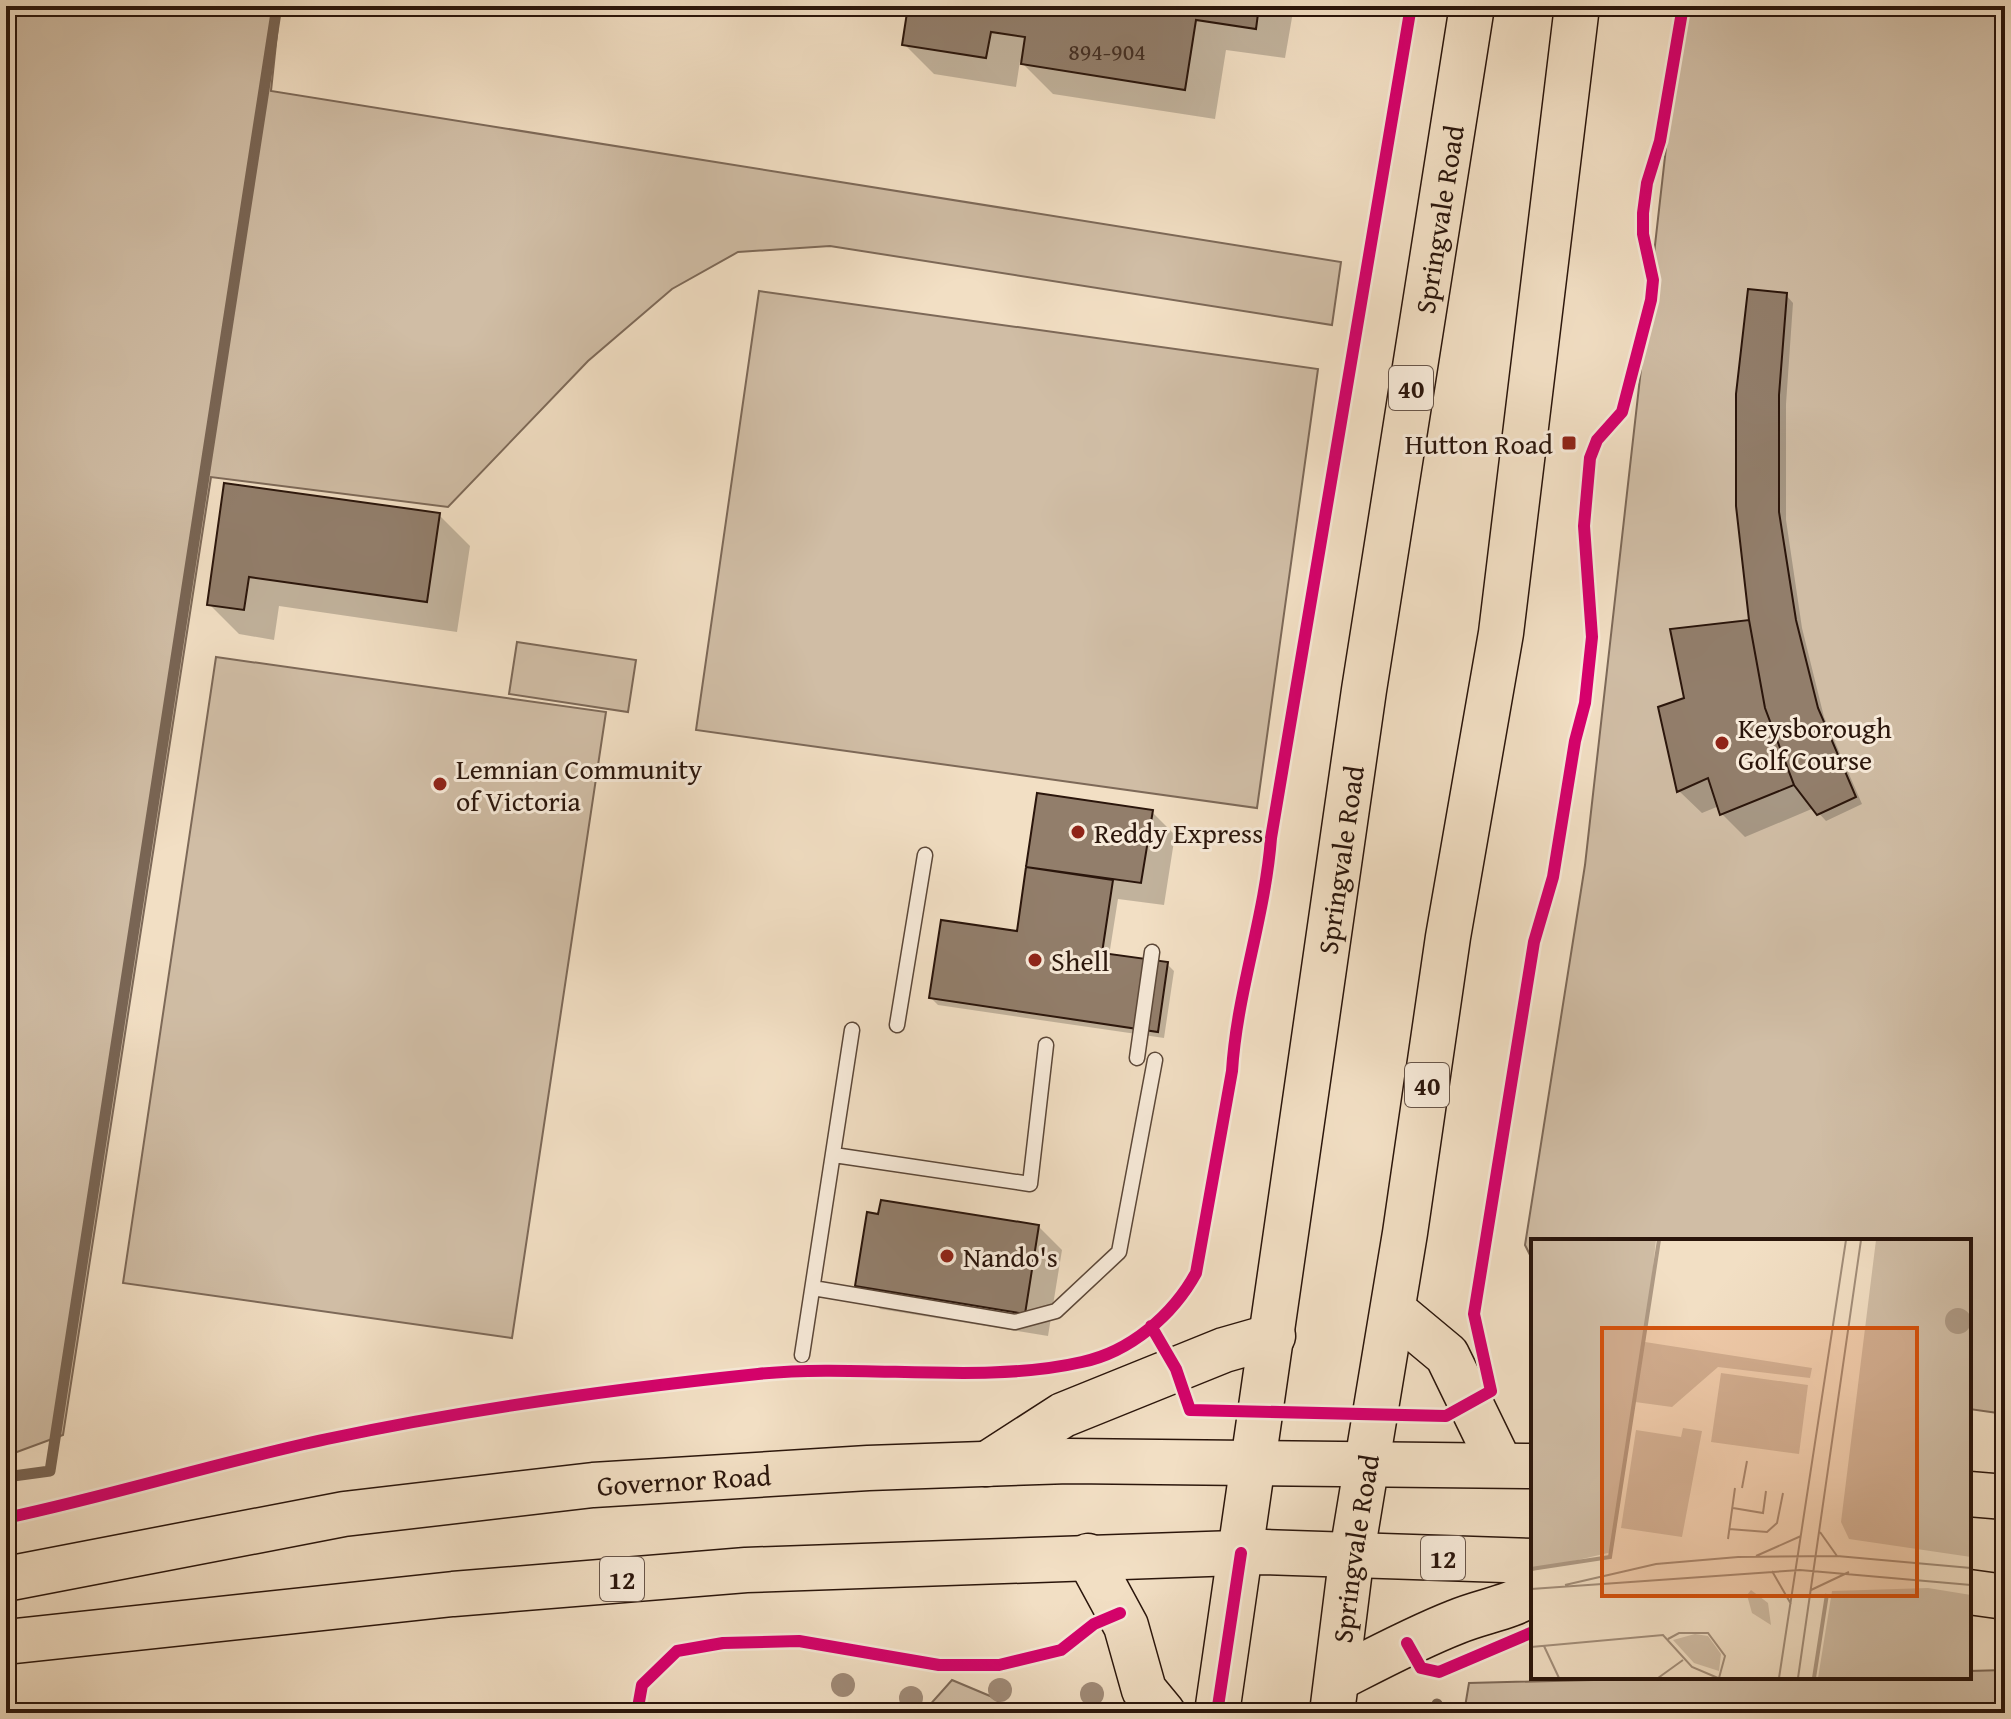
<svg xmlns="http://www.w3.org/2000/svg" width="2011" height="1719" font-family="'Gentium Book Plus',serif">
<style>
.green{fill:#d0bda5;stroke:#7d6958;stroke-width:2}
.shadow{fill:#0003}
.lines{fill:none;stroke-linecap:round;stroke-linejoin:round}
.stream{stroke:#796554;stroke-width:11}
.building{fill:#927e6b;stroke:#2a150b;stroke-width:2}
.service-casing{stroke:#5c4839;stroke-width:17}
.primary-casing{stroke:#2a150b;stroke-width:47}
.trunk-casing{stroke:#2a150b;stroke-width:47}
.service{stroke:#f7ead9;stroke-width:14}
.primary{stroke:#f2dfc4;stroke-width:44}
.trunk{stroke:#f2dfc4;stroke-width:44}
.cycleway-casing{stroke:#f7ead9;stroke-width:17}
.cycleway{stroke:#d6006c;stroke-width:12}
.tree{fill:#a08b78}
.poi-dot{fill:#8f2418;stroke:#f7ead9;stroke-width:3}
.labels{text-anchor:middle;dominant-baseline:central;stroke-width:6;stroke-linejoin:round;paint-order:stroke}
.number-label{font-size:24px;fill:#442f23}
.shield{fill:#f7ead9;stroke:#685549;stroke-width:2}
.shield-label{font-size:26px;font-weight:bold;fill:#2a150b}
.street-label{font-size:28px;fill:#2a150b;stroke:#f7ead9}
.poi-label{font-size:28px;fill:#2a150b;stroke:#f7ead9;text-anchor:start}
.inset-river{fill:none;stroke:#ae9a85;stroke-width:4}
.inset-road{fill:none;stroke:#a28e7a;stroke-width:2}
.view{fill:#d5520c;fill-opacity:0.15;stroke:#d5520c;stroke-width:4}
.inset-edge{fill:none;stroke:#2a150b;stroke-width:4}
</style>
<rect width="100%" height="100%" fill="#f2dfc4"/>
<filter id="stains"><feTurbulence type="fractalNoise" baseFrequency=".0025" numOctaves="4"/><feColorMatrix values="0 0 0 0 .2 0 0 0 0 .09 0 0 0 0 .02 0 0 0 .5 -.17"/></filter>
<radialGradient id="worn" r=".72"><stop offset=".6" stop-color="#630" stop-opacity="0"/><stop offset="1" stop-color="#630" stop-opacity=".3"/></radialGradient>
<!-- green -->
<path class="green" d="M6 6H280L271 91 1341 262 1332 325 830 246 738 252 672 289 588 361 448 507 211 477 63 1435 6 1456Z
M1682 6H2005V1414L1969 1409V1241H1533V1261L1525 1245 1585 865Z
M759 291 1318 369 1257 808 696 730Z
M517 642 636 660 628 712 509 694Z
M216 657 606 712 512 1338 123 1283Z
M2005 1670V1713H1464L1469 1683 1712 1677H1969V1671Z
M952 1680 990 1696 1016 1713H928L927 1708Z"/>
<!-- shadow -->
<path class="shadow" d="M910 6H1294L1285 58 1226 50 1215 119 1053 94 1020 61 1016 87 934 74 904 44Z
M1786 295 1793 303 1786 404V520L1802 628 1824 717 1862 804 1826 821 1814 808 1745 837 1722 814 1719 806 1702 813 1679 791 1686 699 1751 622Z
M226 486 439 515 470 546 457 632 279 606 274 640 239 634 209 604Z
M1038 795 1152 812 1175 835 1164 905 1118 899 1109 956 1167 964 1174 971 1164 1038 938 1005 931 998 1019 933Z
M1039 1227 1062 1250 1048 1336 880 1309 857 1286Z"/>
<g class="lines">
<!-- stream -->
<path class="stream" d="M6 1477 50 1471 277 6
M1435 1713 1437 1704"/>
</g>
<!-- building -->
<path class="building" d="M908 6H1259L1256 29 1196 20 1185 90 1021 64 1025 37 991 32 986 58 902 45Z
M1748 289 1787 293 1779 395V512L1796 620 1818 708 1856 797 1817 815 1794 785 1765 708 1749 620 1736 506V394Z
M224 483 440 513 427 602 249 577 244 610 207 605Z
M1749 620 1765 708 1794 785 1720 815 1708 778 1677 792 1658 707 1684 698 1670 629Z
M1037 793 1153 810 1141 883 1026 867Z
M1026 867 1113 880 1102 953 1168 962 1158 1032 929 998 941 920 1017 931Z
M881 1200 1039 1225 1025 1314 855 1286 867 1212 878 1214Z"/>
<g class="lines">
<defs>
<path id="service" d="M897 1025 925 855
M1137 1058 1152 952
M834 1155 1030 1184 1046 1045
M813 1288 1015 1322 1056 1311 1119 1252 1155 1060
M802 1355 852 1030"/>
<g id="primary">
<path d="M1969 1494 2005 1497"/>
<path id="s1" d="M6 1579 344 1514 593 1485 868 1468 1069 1461 1533 1466"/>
<path d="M1969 1592 2005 1597"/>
<path d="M6 1642 453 1594 746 1570 1265 1552 1533 1561"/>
</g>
<g id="trunk">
<path d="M1393 1310 1447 1355 1500 1464"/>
<path d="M987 1464 1063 1415 1224 1350 1273 1336"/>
<path d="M1088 1556 1126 1626 1144 1690 1163 1713"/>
<path d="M1337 1679C1376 1659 1415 1638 1456 1622 1482 1611 1510 1608 1533 1593"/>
<path id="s2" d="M1217 1713 1364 690 1472 6"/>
<path id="s3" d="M1332 1713 1352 1553 1405 1233 1448 937 1501 633 1577 6"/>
</g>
</defs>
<!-- service casing -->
<use href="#service" class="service-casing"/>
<!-- primary casing -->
<use href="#primary" class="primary-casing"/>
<!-- trunk casing -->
<use href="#trunk" class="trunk-casing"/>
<!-- service -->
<use href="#service" class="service"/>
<!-- primary -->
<use href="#primary" class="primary"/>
<!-- trunk -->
<use href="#trunk" class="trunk"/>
<defs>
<path id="cycleway" d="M1151 1326 1176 1369 1190 1410 1446 1416 1491 1391 1474 1314 1534 942 1553 877 1575 741 1585 703 1592 637 1584 526 1590 458 1597 440 1622 412 1651 300 1653 280 1643 234V213L1647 183 1660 141 1683 6
M6 1518C114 1495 219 1462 327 1439 468 1409 614 1389 758 1374 861 1363 982 1385 1082 1362 1130 1352 1173 1315 1196 1273L1232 1071C1237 992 1265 917 1271 838L1411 6
M1407 1643 1421 1668 1439 1672 1533 1632
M637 1713 642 1685 677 1651 723 1643 799 1641 939 1665H999L1061 1650 1094 1624 1120 1613
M1217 1713 1241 1553"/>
</defs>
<!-- cycleway casing -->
<use href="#cycleway" class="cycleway-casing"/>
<!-- cycleway -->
<use href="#cycleway" class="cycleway"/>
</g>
<!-- trees -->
<g class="tree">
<circle cx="843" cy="1685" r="12"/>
<circle cx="1000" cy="1690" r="12"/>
<circle cx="1092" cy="1694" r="12"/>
<circle cx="911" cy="1698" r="12"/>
</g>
<!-- markers -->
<g class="poi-dot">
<rect x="1561" y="435" width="16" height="16" rx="4"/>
<circle cx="1722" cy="743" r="8"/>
<circle cx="440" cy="784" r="8"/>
<circle cx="1078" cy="832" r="8"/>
<circle cx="1035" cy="960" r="8"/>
<circle cx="947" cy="1256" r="8"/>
</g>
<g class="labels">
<!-- number labels -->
<g class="number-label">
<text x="1107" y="51">894-904</text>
</g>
<!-- shield labels -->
<g class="shield">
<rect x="1389" y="366" width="44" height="44" rx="6"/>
<rect x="1405" y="1063" width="44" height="44" rx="6"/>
<rect x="1421" y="1536" width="44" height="44" rx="6"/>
<rect x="600" y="1557" width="44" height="44" rx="6"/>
</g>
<g class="shield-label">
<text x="1411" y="388">40</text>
<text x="1427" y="1085">40</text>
<text x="1443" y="1558">12</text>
<text x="622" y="1579">12</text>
</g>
<!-- street labels -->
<g class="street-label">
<text stroke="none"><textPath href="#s2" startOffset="1510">Springvale Road</textPath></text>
<text stroke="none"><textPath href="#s2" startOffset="862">Springvale Road</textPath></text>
<text stroke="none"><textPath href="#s1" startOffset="686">Governor Road</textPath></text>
<text stroke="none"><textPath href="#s3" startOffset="166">Springvale Road</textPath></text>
</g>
<!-- poi labels -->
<g class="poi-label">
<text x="1553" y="443" text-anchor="end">Hutton Road</text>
<text x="1738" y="727">Keysborough<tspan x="1738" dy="32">Golf Course</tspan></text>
<text x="456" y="768">Lemnian Community<tspan x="456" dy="32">of Victoria</tspan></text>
<text x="1094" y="832">Reddy Express</text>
<text x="1051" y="960">Shell</text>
<text x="963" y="1256">Nando's</text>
</g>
</g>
<!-- overview -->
<g transform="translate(1531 1239)">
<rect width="440" height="440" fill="#f2dfc4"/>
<path d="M0 1H125L114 103 281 129 279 139 187 128 141 168 104 163 81 313 0 332ZM345 1H440V318L318 300 310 283ZM190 134 277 146 268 215 180 203ZM152 189 171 192 151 298 90 289 105 191 150 198ZM397 349 440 356V439H287L301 352ZM220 351 237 364 240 386 221 374 216 356ZM164 395 177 397 190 415 188 432 163 424 142 401Z" fill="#d0bda5"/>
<path d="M414 82a13 13 0 1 1 26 0a13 13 0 1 1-26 0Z" fill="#ae9a85"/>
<path class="inset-river" d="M0 330 79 318 128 1M283 439 296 355"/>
<path class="inset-road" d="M211 249 216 222M202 269 232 274 235 252M198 290 236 293 246 284 252 254M289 293 306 317M197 300 204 249M225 317 270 297M241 332 260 365M34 346 125 325 207 318 306 317 440 329M0 350 269 331 440 346M280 351 318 333M137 400 148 394H177L194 417 188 439M13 407 28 439M0 408 132 396 161 428 187 439M127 439 152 421M248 439 315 1M267 439 330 1"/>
<path class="view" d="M71 89H386V357H71Z"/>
<rect width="440" height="440" class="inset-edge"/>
</g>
<!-- margin -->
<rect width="2011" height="1719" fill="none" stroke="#f2dfc4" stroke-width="32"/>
<rect x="8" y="8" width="1995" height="1703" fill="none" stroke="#2a150b" stroke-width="4"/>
<rect x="16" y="16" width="1979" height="1687" fill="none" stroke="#2a150b" stroke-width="2"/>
<rect width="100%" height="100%" filter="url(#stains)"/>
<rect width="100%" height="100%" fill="url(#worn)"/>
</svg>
